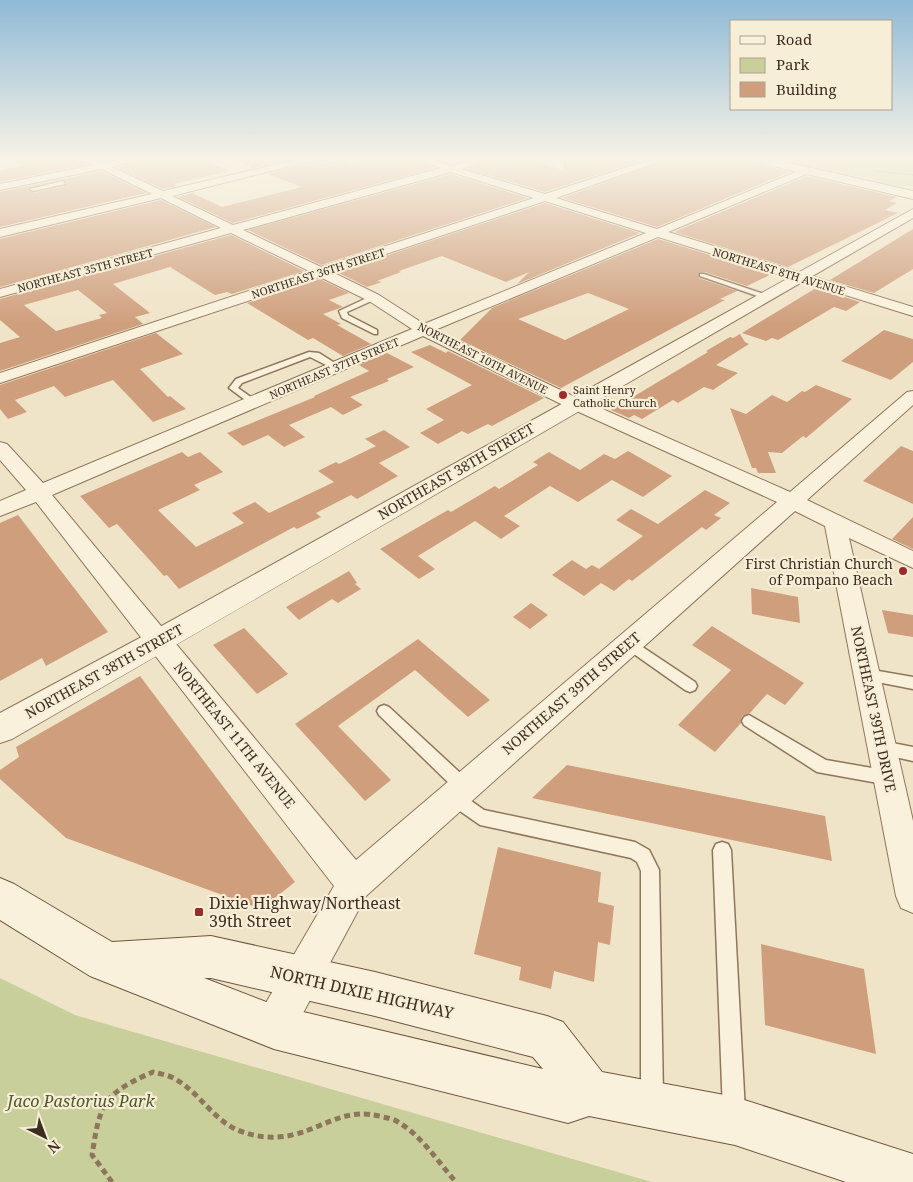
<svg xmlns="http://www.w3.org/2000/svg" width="913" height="1182" font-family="'Noto Serif',serif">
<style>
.green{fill:#c9cf9b}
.building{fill:#cf9f7d;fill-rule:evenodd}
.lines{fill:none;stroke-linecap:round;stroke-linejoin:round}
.service-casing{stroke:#8d765c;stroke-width:3}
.minor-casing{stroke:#8d765c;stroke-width:2}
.tertiary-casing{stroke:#8d765c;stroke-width:2}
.secondary-casing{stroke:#6f573f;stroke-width:2}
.path-far1{stroke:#8d765c;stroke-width:1;stroke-dasharray:2 1;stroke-linecap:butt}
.path{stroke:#8d765c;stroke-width:5;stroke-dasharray:6 4;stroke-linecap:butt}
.service{fill:#faf1dc;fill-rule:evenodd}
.minor{fill:#faf1dc;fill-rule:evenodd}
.tertiary{fill:#faf1dc;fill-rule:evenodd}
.secondary{fill:#faf1dc;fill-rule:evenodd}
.poi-dot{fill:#9e2a2b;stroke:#f7eed8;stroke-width:2}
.labels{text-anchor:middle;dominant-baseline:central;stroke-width:4.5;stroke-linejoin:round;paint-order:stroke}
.far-street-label{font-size:11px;fill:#3d2e20;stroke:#f7eed8}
.far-poi-label{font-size:11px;fill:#3d2e20;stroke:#f7eed8;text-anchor:start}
.street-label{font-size:14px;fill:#3d2e20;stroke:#f7eed8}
.poi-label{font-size:14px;fill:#3d2e20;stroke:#f7eed8;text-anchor:end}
.near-poi-label{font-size:16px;fill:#3d2e20;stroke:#f7eed8;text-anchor:start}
.near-street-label{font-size:16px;fill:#3d2e20;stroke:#f7eed8}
.near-park-label{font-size:16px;font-style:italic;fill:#4d5a26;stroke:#f7eed8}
</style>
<rect width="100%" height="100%" fill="#f0e4c8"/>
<!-- green -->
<path class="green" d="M769 158H910L913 159V186C902 186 880 187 873 178L847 175 813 168 818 165 810 167Z
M0 978 75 1015 652 1182H0Z"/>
<!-- building -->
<path class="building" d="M10 158H80L88 164 0 182V170L23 166Z
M149 158H198L229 171 173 184 177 186 163 189 118 168Z
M231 158H294L253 168Z
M324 158H327L315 162 314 165 318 167 345 158H347L348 165 376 158H411L435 168 233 223 178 197 192 193 222 207 302 187 268 174Z
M495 158H523L563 170 564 158H648L545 192 467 169Z
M671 158H733L790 172 657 227 562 198Z
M102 171 146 193 0 227V192ZM63 179 67 183 65 186 33 193 28 189 30 187Z
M451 174 528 198 321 265 248 230Z
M807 176 897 197 889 201 897 203 885 210 898 213 788 267 674 232Z
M161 200 216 227 0 287V239Z
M545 203 640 233 517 284 529 272 506 282 442 256 399 271 401 272 377 281 382 282 367 287 337 272Z
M913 229V269L874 293 830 280Z
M231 235 304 271 232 294 227 292 215 295 170 267 113 284 150 313 135 317 143 324 0 371V343L20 337 0 320V299ZM78 290 107 313 99 315 102 318 56 331 24 305Z
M658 239 772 274 747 286 705 272 699 273V278L737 291 720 299 725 300 561 388 460 340 492 308ZM588 293 629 309 565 340 518 319Z
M320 279 349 293 329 300 343 307 323 314 341 324 337 325 371 344 343 356 313 338 308 340 247 303Z
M816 288 860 302 846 311 834 307 778 340 772 338 766 341 742 333Z
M884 330 913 339V362L891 380 841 361Z
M156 333 183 354 140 369 168 397 170 396 186 409 153 422 113 380 65 397 54 386 15 400 27 412 8 419 0 409V385Z
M740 334 745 342 749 344 716 365 738 373 713 390 704 387 678 403 673 400 642 419 634 415 629 418 611 410 708 352 706 351 730 337 733 338Z
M430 345 446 353 448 351 544 398 492 426 488 424 468 434 462 431 438 444 420 433 444 420 426 409 472 385 411 352Z
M387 353 414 367 387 379 389 381 350 397 363 405 343 415 331 407 289 425 305 437 284 447 268 435 243 446 227 433 315 397 314 396 369 371 359 365Z
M816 385 852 399 806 438 803 436 782 453 768 452 776 473H758L756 468H752L730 408 746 414 772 395 787 402 802 391 805 392Z
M384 430 410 447 379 463 398 476 357 499 351 495 316 513 321 517 297 529 294 527 179 589 167 575 164 576 117 524 109 528 80 496 182 452 188 457 200 452 223 472 194 485 200 490 158 510 196 547 244 523 232 513 255 502 269 513 334 482 318 471 336 462 339 464 376 446 365 439Z
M901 446 913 451V504L863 481Z
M628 451 672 476 643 497 612 480 578 502 550 486 504 516 520 526 501 539 475 521 418 556 435 569 419 579 380 549 448 510 451 512 495 486 499 489 538 465 533 462 549 452 580 470 604 454 615 459Z
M705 490 730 503 714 515 721 518 706 530 702 527 632 581 629 579 614 591 601 583 584 596 552 575 572 560 586 569 592 565 599 569 643 536 616 520 631 509 658 524Z
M18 515 108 632 46 666 42 658 0 681V523Z
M913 517V549L892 539Z
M349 571 357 583 355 584 361 589 338 603 332 599 299 620 286 607Z
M751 588 798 597 800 623 752 614Z
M531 603 548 615 530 629 513 617Z
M882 610 913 615V637L888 633Z
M712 626 804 683 785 705 767 694 750 713 742 716 741 723 715 752 678 725 731 670 692 645Z
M244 628 288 674 257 694 213 645Z
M418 639 490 700 468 717 415 670 338 726 391 780 365 801 295 724Z
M140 676 295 882 261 909 66 838 0 779V770L19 757 16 747Z
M567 765 825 816 832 861 532 798Z
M498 847 601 872 598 902 614 906 610 945 598 942 594 982 554 971 551 989 519 980 521 967 474 954Z
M761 944 864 969 876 1054 765 1025Z"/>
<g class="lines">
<defs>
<path id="service" d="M334 158H343L318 165 316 164Z
M63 181 65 184 33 191 30 189Z
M700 274H704L770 296 763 298 700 276Z
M371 296 378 298 347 312 348 315 377 330V334H374L342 318 339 311Z
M309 352 319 353 341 367 334 369 310 357 242 383 238 388 255 400 257 402 252 405 229 388 236 379Z
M629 638 695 682 697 686 695 690 690 692 685 690 624 647 622 643 624 639Z
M867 669 913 677V689L862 679 860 675 862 671Z
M384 705 389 707 470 782 472 787 470 792 464 794 460 793 484 810 635 842 649 850 659 870 663 1097 660 1105 652 1108 644 1105 641 1097V871L637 862 631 858 480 825 447 802 445 797 447 792 453 790 457 791 379 715 377 711 379 707Z
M749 715 826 760 889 771 895 773 897 778 895 783 889 785 817 772 744 725 742 721 744 717Z
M882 741 913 747V761L877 753 874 748 877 743Z
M722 842 728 844 731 850 745 1112 742 1120 734 1123 726 1120 723 1112 713 850 716 844Z"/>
<path id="minor" d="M82 158H94L104 163 127 158H147L112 167 163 191 304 158H322L172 196 233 225 441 168 413 158H428L451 166 477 158H493L461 169 545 194 655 158H669L556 198 657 229 803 169H809V173L668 232 913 307V316L658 237 435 330 571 395 790 492 907 392 913 391V405L807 500 913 551V568L849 538 913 821V913L901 908 896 896 825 526 795 511 366 896 288 1041 274 1046 260 1041 255 1027 260 1013 334 886 36 502 0 516V501L26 490 0 460V442L7 444 43 483 412 329 369 301 320 277 0 383V373L309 271 231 233 0 297V289L221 228 161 198 0 237V229L152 194 102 169 0 190V184L93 165ZM451 172 534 198 321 267 243 230ZM545 201 646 233 424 324 379 295 332 272ZM423 336 559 403 777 502 356 860 52 495Z"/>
<path id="tertiary" d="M746 158H767L913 191V199L751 161Z
M913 209V218C612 391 313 567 12 739L0 743V713L149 633Z"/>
<path id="secondary" d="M0 878 14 884 112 942 211 936 375 972 547 1016 563 1022 602 1072 735 1097 913 1154V1182H846L735 1145 589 1116 568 1123 274 1049 90 976 0 920ZM204 978H211L375 1016 533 1057 543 1069 274 1005Z"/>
</defs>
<!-- service casing -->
<use href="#service" class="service-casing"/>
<!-- minor casing -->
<use href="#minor" class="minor-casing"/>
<!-- tertiary casing -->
<use href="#tertiary" class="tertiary-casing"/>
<!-- secondary casing -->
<use href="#secondary" class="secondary-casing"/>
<!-- path-far1 -->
<path class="path-far1" d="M876 171 913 175"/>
<!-- path -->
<path class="path" d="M112 1182 92 1155C95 1138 97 1116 107 1102 115 1089 139 1078 153 1072 160 1074 169 1075 175 1079 201 1093 214 1123 243 1132 260 1138 278 1139 296 1134 329 1125 346 1107 383 1117 388 1118 394 1119 398 1122 421 1135 438 1162 456 1182"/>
<!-- service -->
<use href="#service" class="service"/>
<!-- minor -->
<use href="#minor" class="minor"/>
<!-- tertiary -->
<use href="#tertiary" class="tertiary"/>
<!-- secondary -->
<use href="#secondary" class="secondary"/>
</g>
<!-- sky -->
<linearGradient id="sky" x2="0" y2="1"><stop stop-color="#8fbad6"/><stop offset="0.49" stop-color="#f8f3e6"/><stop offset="1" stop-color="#f8f3e6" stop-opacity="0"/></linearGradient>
<rect width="913" height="324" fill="url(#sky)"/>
<!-- markers -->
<g class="poi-dot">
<circle cx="563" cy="395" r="5"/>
<circle cx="903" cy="571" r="5"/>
<rect x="194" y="907" width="10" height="10" rx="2.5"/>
</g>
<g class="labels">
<!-- far-street labels -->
<g class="far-street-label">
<text transform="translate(85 270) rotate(-15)">NORTHEAST 35TH STREET</text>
<text transform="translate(779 271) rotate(17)">NORTHEAST 8TH AVENUE</text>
<text transform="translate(318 273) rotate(-18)">NORTHEAST 36TH STREET</text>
<text transform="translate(483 358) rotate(27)">NORTHEAST 10TH AVENUE</text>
<text transform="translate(334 368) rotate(-23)">NORTHEAST 37TH STREET</text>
</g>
<!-- far-poi labels -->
<g class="far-poi-label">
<text x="573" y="389">Saint Henry<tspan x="573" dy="13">Catholic Church</tspan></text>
</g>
<!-- street labels -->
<g class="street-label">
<text transform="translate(456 471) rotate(-30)">NORTHEAST 38TH STREET</text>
<text transform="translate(104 671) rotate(-29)">NORTHEAST 38TH STREET</text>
<text transform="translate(571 693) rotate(-41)">NORTHEAST 39TH STREET</text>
<text transform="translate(874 709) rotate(78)">NORTHEAST 39TH DRIVE</text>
<text transform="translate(235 735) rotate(51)">NORTHEAST 11TH AVENUE</text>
</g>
<!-- poi labels -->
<g class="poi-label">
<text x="893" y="563">First Christian Church<tspan x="893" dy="16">of Pompano Beach</tspan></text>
</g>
<!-- near-poi labels -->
<g class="near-poi-label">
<text x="209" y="903">Dixie Highway/Northeast<tspan x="209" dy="18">39th Street</tspan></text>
</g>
<!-- near-street labels -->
<g class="near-street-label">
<text transform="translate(362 992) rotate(13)">NORTH DIXIE HIGHWAY</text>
</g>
<!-- near-park labels -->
<g class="near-park-label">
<text x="81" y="1101">Jaco Pastorius Park</text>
</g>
</g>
<!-- legend -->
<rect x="730" y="20" width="162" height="90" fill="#f7eed8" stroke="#ada18e"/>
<rect x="740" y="36" width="25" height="8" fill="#faf1dc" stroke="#ada18e"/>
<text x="776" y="45" font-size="15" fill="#3d2e20">Road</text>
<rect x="740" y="58" width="25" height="15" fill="#c9cf9b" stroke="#ada18e"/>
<text x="776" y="70" font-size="15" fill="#3d2e20">Park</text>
<rect x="740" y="82" width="25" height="15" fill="#cf9f7d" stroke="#ada18e"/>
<text x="776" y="95" font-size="15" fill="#3d2e20">Building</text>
<!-- north arrow -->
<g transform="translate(45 1137) rotate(138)" stroke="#f7eed8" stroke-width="4" paint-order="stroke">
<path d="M0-4L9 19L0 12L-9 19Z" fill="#3d2e20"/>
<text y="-8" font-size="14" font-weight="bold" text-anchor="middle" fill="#3d2e20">N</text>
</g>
</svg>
